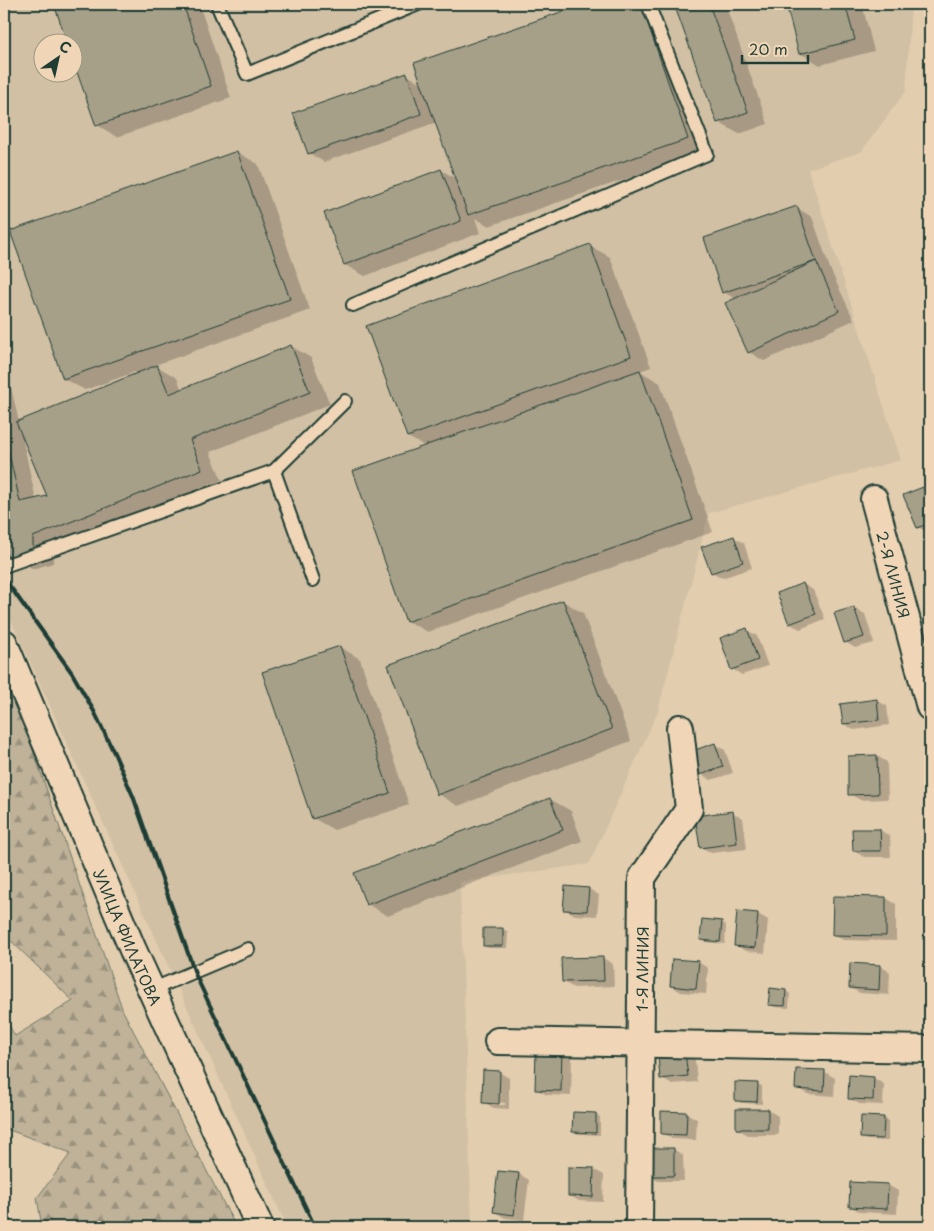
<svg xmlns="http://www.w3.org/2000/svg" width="934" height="1231" font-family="'Playpen Sans',sans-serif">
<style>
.built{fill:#d1c0a4;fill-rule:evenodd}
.forest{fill:url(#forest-firs);stroke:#6f7866}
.water{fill:url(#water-rules);stroke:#636f5f}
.shadow{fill:#0003;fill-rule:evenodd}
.building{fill:#a6a089;stroke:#1f3d34}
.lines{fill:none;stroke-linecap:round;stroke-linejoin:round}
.service-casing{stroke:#1f3d34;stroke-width:16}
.minor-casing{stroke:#1f3d34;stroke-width:30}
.service{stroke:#f0d6b7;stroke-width:12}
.minor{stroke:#f0d6b7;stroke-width:26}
.rail{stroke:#1f3d34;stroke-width:4}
.labels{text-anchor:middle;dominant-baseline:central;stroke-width:4;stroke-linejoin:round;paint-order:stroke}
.street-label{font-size:15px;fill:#1f3d34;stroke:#f0d6b7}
</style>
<defs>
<pattern id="forest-firs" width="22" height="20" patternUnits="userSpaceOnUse" patternTransform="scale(1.25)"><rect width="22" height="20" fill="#bfb299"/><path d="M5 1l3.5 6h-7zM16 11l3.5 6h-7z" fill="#9b927e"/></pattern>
<pattern id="water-rules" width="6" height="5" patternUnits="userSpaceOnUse" patternTransform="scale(1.25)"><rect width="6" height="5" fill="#90907b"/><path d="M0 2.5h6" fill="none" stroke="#757766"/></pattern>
</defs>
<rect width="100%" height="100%" fill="#e3cdaf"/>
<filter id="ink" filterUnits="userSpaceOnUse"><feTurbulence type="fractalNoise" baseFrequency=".02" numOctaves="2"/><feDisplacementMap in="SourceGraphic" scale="10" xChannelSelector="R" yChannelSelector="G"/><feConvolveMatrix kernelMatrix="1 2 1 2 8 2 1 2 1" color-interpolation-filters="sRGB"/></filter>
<g filter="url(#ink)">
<!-- built -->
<path class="built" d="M4 4H911L906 91 861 152 808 169 901 460 709 513 658 711 589 864 460 882 472 1227H287L4 605ZM42 42H72V72H42Z"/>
<!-- forest -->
<path class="forest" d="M4 666 123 1011 236 1227H42L37 1198 71 1153 4 1128V1016L15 1036 73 1001 4 934Z"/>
<!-- water -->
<path class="water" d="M926 4H930V115Z"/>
<!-- shadow -->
<path class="shadow" d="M55 4H199L231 98 117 137 97 125 72 42H68Z
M588 4H656L708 151 489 226 475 218 480 233 365 276 345 265 326 214 441 170 457 179 437 122 324 162 309 153 407 75 423 84 416 63Z
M676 4H725L768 124 739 134 718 122Z
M787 4H862L874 51 820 65 800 53Z
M237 152 258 164 310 310 155 365 177 378 182 390 291 346 311 358 330 404 210 452 222 480 54 548 53 563 33 569 4 550V357L19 422 136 375 135 372 85 390 64 379 12 232ZM22 436H23L48 497 36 500Z
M797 208 812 217 831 271 854 320 764 361 749 352 736 299 723 292Z
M590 246 610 257 651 367 640 371 660 383 713 532 428 632 407 621 426 447 408 437Z
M923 488 930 492V532L928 533 918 527Z
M733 537 744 543 752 568 722 578 712 572Z
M803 584 813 590 825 619 800 629 790 624Z
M563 601 583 613 631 741 458 806 438 794Z
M854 608 865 614 874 643 855 648 845 642Z
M747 630 757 636 768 666 742 675 732 669Z
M340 647 360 659 409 805 334 830 313 818Z
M876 700 887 706 889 725 854 730 844 724Z
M715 744 725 750 733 773 711 780 701 774Z
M877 756 887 762 888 799 860 800 850 794Z
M550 799 571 811 582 841 388 916 367 904Z
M732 812 743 818 747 849 711 853 701 847Z
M854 830H880L890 836 891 857H864L854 851Z
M589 889 599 895 597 916 575 915 564 909Z
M886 898 896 904V941L843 940 833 934Z
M738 913 758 914 768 920 765 953 746 951 735 945Z
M721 922 726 925 725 944 706 942 701 939Z
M503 929 508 932 507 948H489L484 946Z
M603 958 613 964 614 986 574 988 563 982Z
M698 962 708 968 706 994 681 992 671 986Z
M851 964 880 966 890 972 889 995 860 993 850 988Z
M786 991 790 994 789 1008 774 1007 770 1004Z
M562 1049 572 1055 571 1096 547 1095 536 1089Z
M685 1054 695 1060 697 1082 672 1084 662 1078Z
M499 1072 509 1078V1109L494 1108 483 1102ZM492 1102 505 1103V1105H492Z
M825 1072 835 1078 834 1096 807 1094 797 1088Z
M873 1078 884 1084 883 1105 859 1104 849 1098Z
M757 1084 762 1086V1104L741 1103 736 1100Z
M768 1110 778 1116V1135H748L737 1129Z
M686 1113 697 1119 696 1140 672 1139 662 1133Z
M596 1114 600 1117V1135L578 1134 573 1131Z
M884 1118 888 1121V1141L866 1140 862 1137Z
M673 1149 683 1155 684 1181H658L648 1175Z
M593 1169 604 1175 603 1202 579 1201 569 1195Z
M519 1174 529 1180 524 1220 505 1218 495 1212Z
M888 1185 898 1191 897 1214 860 1212 850 1206Z
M417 1226 420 1227H402Z"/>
<!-- building -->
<path class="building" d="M54 4H183L211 86 96 126 72 58V42H67Z
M584 4H641L688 139 468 215 414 63Z
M674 4H709L748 112 717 123Z
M786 4H845L855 40 799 54Z
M407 73 421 114 308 154 293 113Z
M237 151 290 299 63 379 10 231Z
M441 169 461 221 344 265 324 213Z
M797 206 816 261 722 293 704 238Z
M590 244 631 356 407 437 366 326Z
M816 261 839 311 748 353 725 303Z
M291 345 310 392 190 440 202 469 33 537V552L11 558 4 553V432L20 502 47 496 16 422 157 365 169 394Z
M640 370 693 520 406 622 353 471Z
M923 487 930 504V523L917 528 903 495Z
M734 536 743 562 711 573 701 547Z
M803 583 816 614 789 624 777 593Z
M563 600 612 729 437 795 388 665Z
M854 607 864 637 844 643 834 613Z
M747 628 758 660 731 670 720 638Z
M340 646 390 793 312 819 262 672Z
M877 699 879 720 843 724 840 704Z
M715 743 723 767 700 775 692 751Z
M877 755 878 794 848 795V756Z
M550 798 563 830 366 905 354 873Z
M733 811 737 843 700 848 695 816Z
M852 829H880L881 851H853Z
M565 886 589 888 587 911 563 910Z
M833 896 886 897V936L832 935Z
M737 911 758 913 755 948 734 946Z
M702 919 722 921 720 942 700 940Z
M483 928H503V946H483Z
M603 957 604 981 562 982 561 958Z
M672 959 699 961 696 989 670 986Z
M850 963 880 965 879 990 849 988Z
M770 988 786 990 785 1006 768 1005Z
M536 1048H562L561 1091 535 1090Z
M685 1053 688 1076 660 1079 658 1056Z
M796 1069 825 1070 824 1091 795 1089Z
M483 1070 500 1071 499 1104 482 1103Z
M849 1075 874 1077 873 1100 848 1099Z
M735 1082 758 1083 757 1102 735 1101Z
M736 1109H768V1129H736Z
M661 1111 687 1112 686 1135 661 1134Z
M573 1112 596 1113V1133L572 1132Z
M861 1116 884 1117 883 1139 860 1138Z
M646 1148H674V1176H646Z
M568 1167 594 1168 593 1197 568 1196Z
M498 1171 519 1173 514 1215 493 1212Z
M850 1182 888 1184 887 1209 849 1207Z"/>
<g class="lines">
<defs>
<path id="service" d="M217 4 247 74 418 4
M353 305 707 154 648 4
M274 471 345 401
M4 566 274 471 313 580
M151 990 248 949"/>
<g id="minor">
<path id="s1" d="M874 499 930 707"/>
<path id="s2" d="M4 643 133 950 260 1227"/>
<path d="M498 1041 930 1049"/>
<path id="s3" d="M639 1227 642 878 689 809 680 728"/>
</g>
</defs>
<!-- service casing -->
<use href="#service" class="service-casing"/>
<!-- minor casing -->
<use href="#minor" class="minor-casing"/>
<!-- service -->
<use href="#service" class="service"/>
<!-- minor -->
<use href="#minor" class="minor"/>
<!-- rail -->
<path class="rail" d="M4 578 72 673 95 713 115 755 133 796 196 976 315 1227"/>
</g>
</g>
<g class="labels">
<!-- street labels -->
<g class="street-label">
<text stroke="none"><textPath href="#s1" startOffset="78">2-Я ЛИНИЯ</textPath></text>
<text stroke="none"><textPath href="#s2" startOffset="319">УЛИЦА ФИЛАТОВА</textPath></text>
<text stroke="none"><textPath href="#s3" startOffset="258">1-Я ЛИНИЯ</textPath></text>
</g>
</g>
<!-- margin -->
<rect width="934" height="1231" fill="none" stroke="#f0d6b7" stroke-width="20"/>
<rect x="10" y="10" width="914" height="1211" fill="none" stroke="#1f3d34" stroke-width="2" filter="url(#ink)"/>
<!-- north arrow -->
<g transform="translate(58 58) rotate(34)"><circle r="24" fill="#f0d6b7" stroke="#9c9983"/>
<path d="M0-4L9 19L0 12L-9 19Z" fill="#1f3d34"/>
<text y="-8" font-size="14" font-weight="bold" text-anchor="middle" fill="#1f3d34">С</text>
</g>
<!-- scale -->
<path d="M742 55v8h66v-8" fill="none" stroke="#1f3d34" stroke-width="2.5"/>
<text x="749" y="55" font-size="15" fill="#1f3d34" stroke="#f0d6b7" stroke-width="4" paint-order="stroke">20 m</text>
</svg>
